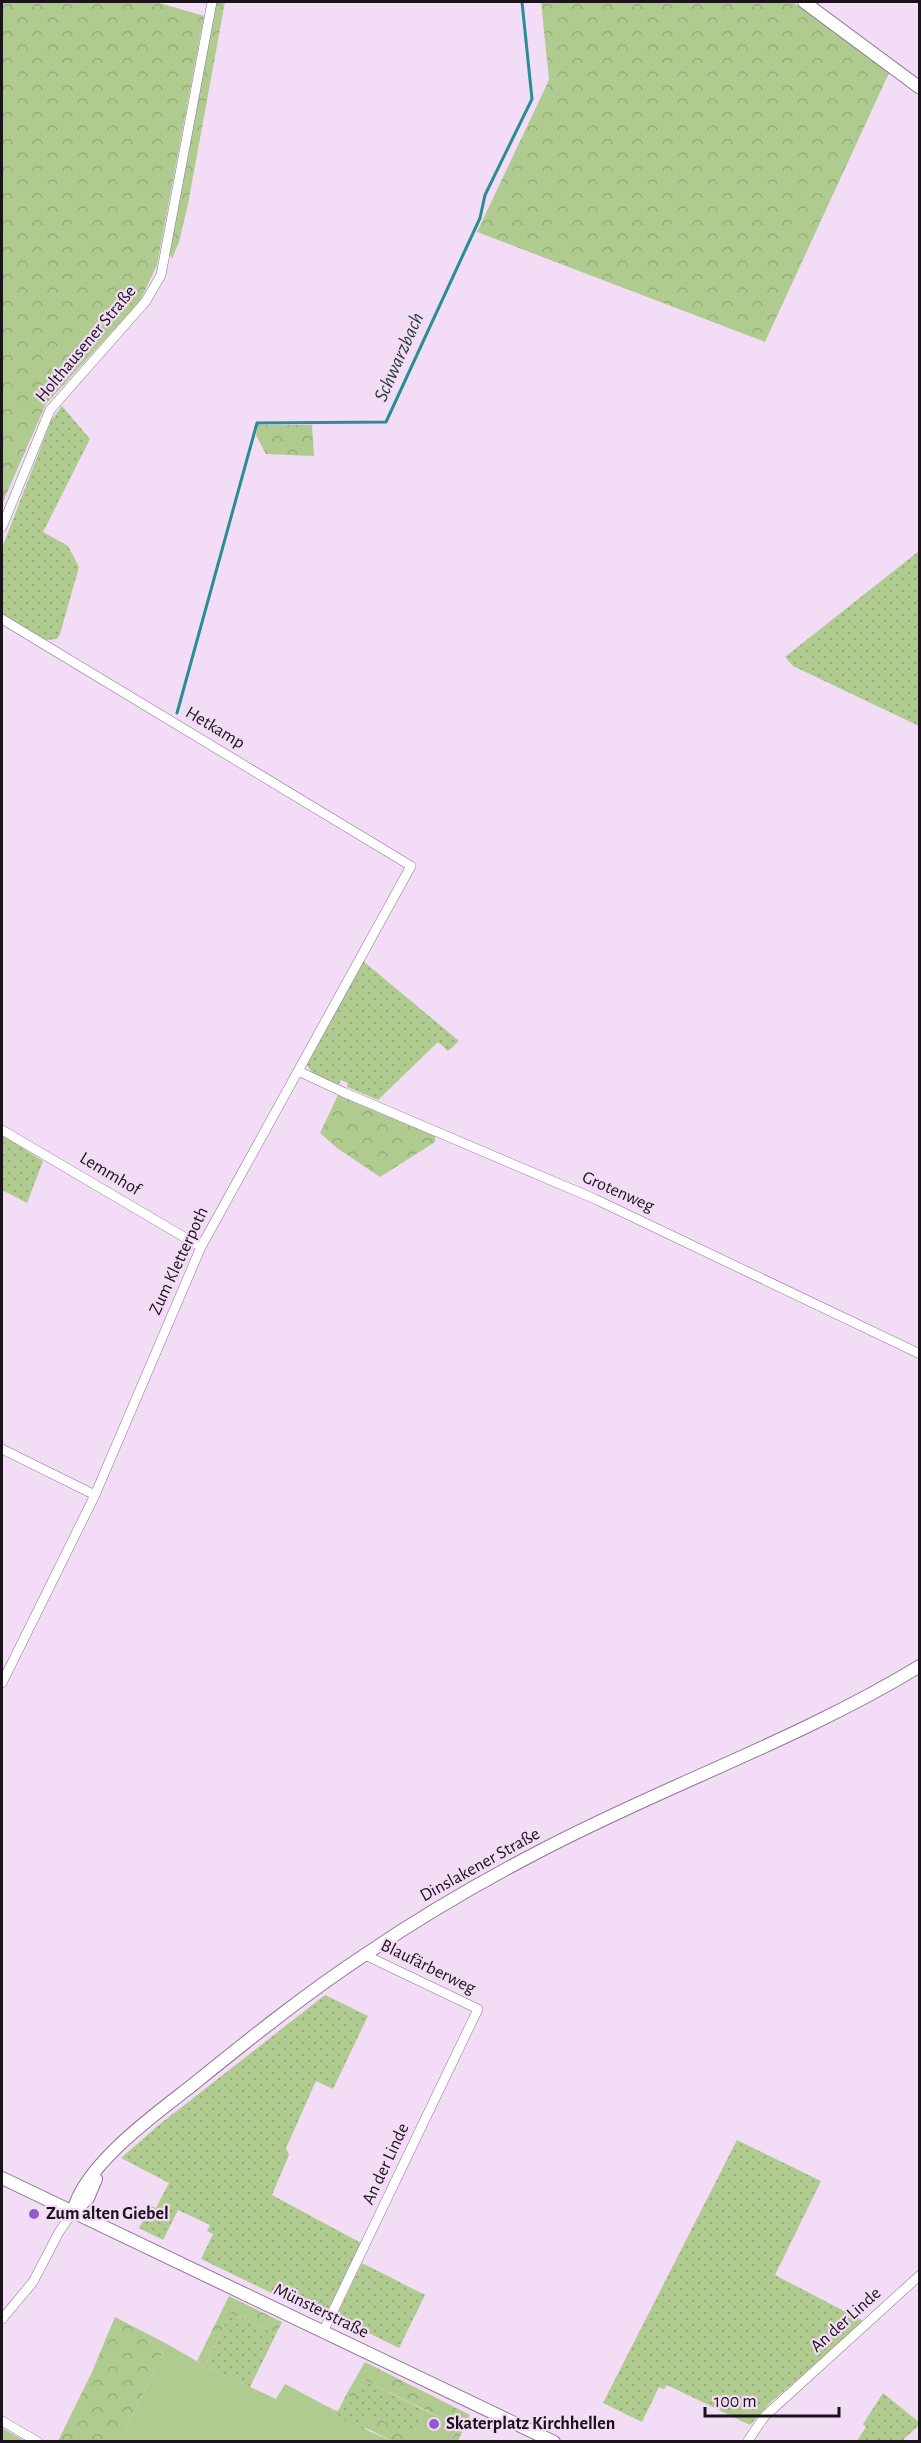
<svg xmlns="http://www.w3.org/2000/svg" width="921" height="2443" font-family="'Alegreya Sans',sans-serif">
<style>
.grass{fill:url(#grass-dots)}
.forest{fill:url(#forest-crowns)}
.garden{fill:#b0cb8f}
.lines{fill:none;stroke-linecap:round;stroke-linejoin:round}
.stream{stroke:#298e91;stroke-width:3}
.minor-casing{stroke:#8c778f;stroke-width:10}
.major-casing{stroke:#8c778f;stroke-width:14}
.minor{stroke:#fff;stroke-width:9}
.major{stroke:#fff;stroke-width:12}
.poi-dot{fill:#9559cf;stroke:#f3dcf6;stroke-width:2}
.labels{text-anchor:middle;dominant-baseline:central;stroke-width:4.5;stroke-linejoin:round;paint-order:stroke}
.street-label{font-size:18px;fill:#1b131c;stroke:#f3dcf6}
.poi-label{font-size:18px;font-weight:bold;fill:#1b131c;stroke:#f3dcf6;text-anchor:start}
.water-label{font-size:20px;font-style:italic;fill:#233a3a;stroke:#f3dcf6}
</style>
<defs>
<pattern id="grass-dots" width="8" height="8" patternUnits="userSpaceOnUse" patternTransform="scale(1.5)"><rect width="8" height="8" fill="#b0cb8f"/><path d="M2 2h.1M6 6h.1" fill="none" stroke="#97ad7b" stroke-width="1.8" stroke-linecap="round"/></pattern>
<pattern id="forest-crowns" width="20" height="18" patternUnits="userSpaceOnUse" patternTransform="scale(1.5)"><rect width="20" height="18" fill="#b0cb8f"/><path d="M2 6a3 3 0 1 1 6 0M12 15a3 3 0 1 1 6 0" fill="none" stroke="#97ad7b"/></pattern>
</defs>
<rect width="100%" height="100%" fill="#f3dcf6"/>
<!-- grass -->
<path class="grass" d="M62 406 90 439 43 532 68 546 79 567 60 634 57 639 46 640 2 614V548L51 421Z
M919 551V726L793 666 785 657Z
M363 961 459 1041 448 1051 438 1042 378 1100 347 1087 348 1083 341 1080 339 1084C327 1082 311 1076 307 1064Z
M2 1135 43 1161 27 1203 2 1190Z
M325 1995 368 2016 333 2089 316 2081 286 2148 289 2155 272 2195 361 2243 324 2318 201 2259 213 2234 207 2231 210 2225 178 2210 163 2240 139 2228 151 2206 156 2208 169 2183 121 2158 160 2124Z
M737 2140 821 2181 775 2275 865 2322 771 2402 750 2425 667 2385 664 2389 659 2387 642 2422 603 2403Z
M362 2263 425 2295 399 2348 336 2317Z
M230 2313 276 2334 250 2387 205 2366Z
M364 2380 424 2410 413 2435 375 2417 362 2426 369 2431 368 2433 343 2420 333 2412 334 2410 338 2411 347 2393 352 2403Z
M883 2393 919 2422V2425L902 2441H857L866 2427 863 2424Z"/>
<!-- forest -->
<path class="forest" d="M2 2H156L204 16 157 265 140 301 46 404 2 504Z
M214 2H225L188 204 179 242 172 259 168 250Z
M541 2H793L889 73 765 342 477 232 549 80Z
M258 425H312L314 456 266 454 256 435Z
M338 1095 435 1136V1142L380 1177 337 1148 320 1133Z
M229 2296 282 2322 276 2334 230 2313 205 2366 197 2361Z
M115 2317 167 2344 120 2441H58L91 2374Z
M365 2362 470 2415 458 2441H451L457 2429 446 2420 364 2380 352 2404 347 2393Z
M366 2417H375L428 2441H392L362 2426Z"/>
<!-- garden -->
<path class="garden" d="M167 2344 205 2366 276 2399 285 2384 334 2410 333 2412 343 2420 392 2441H120Z
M424 2410 446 2420 457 2429 451 2441H428L413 2435Z
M2 2428 25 2441H2Z"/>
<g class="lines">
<!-- stream -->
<path class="stream" d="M177 713 257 423 386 422 480 218 485 195 532 99 522 2"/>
<defs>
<path id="minor" d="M2 527 50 410 146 301 161 275 212 2
M2 619 411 866 201 1247 95 1495 2 1683
M298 1071 343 1092 595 1199 920 1354
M2 1130 201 1247
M2 1449 95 1495
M2 2319 33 2282 59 2232 73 2212
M323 2332 478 2009 365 1955
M2 2421 38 2442
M747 2442 764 2417 920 2275"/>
<path id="major" d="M804 2 920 88
M2 2178 554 2442
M74 2211 88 2198 96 2179
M73 2212C83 2166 154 2115 190 2087 247 2041 305 1994 366 1954 422 1916 482 1881 542 1850 666 1785 800 1739 920 1666"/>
</defs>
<!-- minor casing -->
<use href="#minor" class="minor-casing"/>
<!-- major casing -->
<use href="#major" class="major-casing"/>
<!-- minor -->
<use href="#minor" class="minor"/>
<!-- major -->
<use href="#major" class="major"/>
</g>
<!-- markers -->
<g class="poi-dot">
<circle cx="34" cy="2214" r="6"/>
<circle cx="434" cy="2424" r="6"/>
</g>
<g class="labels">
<!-- street labels -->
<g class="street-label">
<text transform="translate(86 344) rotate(-50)">Holthausener Straße</text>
<text transform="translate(215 728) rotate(31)">Hetkamp</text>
<text transform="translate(110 1174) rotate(31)">Lemmhof</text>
<text transform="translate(618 1192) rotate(24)">Grotenweg</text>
<text transform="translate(179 1261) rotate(-65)">Zum Kletterpoth</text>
<text transform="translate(480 1865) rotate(-29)">Dinslakener Straße</text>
<text transform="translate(428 1967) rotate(26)">Blaufärberweg</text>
<text transform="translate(386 2164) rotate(-65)">An der Linde</text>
<text transform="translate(321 2311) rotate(26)">Münsterstraße</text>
<text transform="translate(846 2320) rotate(-42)">An der Linde</text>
</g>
<!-- poi labels -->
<g class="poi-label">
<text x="46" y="2214">Zum alten Giebel</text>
<text x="446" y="2424">Skaterplatz Kirchhellen</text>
</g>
<!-- water labels -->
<g class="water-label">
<text transform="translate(399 357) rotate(-66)">Schwarzbach</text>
</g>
</g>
<!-- border -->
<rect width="921" height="2443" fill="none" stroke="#1b131c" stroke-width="6"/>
<!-- scale -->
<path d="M705 2407v9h134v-9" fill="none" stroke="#1b131c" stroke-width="3"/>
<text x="714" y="2407" font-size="18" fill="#1b131c" stroke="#f3dcf6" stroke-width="4.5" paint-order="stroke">100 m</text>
</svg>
